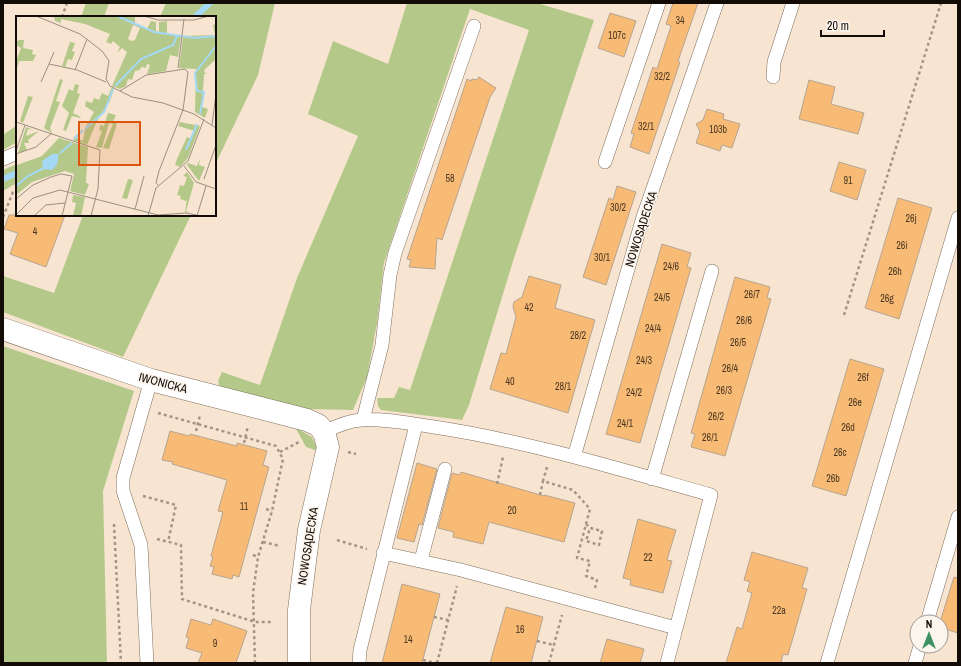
<svg xmlns="http://www.w3.org/2000/svg" width="961" height="666" font-family="'Archivo Narrow',sans-serif">
<style>
.green{fill:#b4c989}
.lines{fill:none;stroke-linecap:round;stroke-linejoin:round}
.stream{stroke:#a4d8f5;stroke-width:6}
.building{fill:#f8bb75;stroke:#b6a492}
.service-casing{stroke:#7f6e5c;stroke-width:14}
.minor-casing{stroke:#7f6e5c;stroke-width:23}
.path{stroke:#a49587;stroke-width:2.5;stroke-dasharray:3 3;stroke-linecap:butt}
.service{stroke:#fff;stroke-width:13}
.minor{stroke:#fff;stroke-width:22}
.labels{text-anchor:middle;dominant-baseline:central;stroke-width:3.5;stroke-linejoin:round;paint-order:stroke}
.number-label{font-size:10px;fill:#4c3722}
.street-label{font-size:12px;fill:#120b06;stroke:#fcf5ed}
.inset-river{fill:none;stroke:#a4d8f5;stroke-width:2}
.inset-road{fill:none;stroke:#9c8e80;stroke-width:1}
.view{fill:#dd550c;fill-opacity:0.15;stroke:#dd550c;stroke-width:2}
.inset-edge{fill:none;stroke:#120b06;stroke-width:2}
</style>
<rect width="100%" height="100%" fill="#f8e5d1"/>
<!-- green -->
<path class="green" d="M86 3H109L104 17H81Z
M166 3H275L258 75 215 165V17H160Z
M407 3H537L594 20 514 258 469 405 462 420 381 410 378 406 377 398H394L399 387 410 390 529 30 470 9 384 263 377 323 367 377 353 410 305 409 220 388 218 381 222 372 260 385 297 278 358 136 308 114 333 41 388 64Z
M17 125V142L3 150V135Z
M17 164V183L3 191V170Z
M83 215H191L123 357 3 312V276L54 293Z
M3 346 134 391 103 491 107 663H3Z
M295 427 312 437 318 451 306 447Z"/>
<g class="lines">
<!-- stream -->
<path class="stream" d="M195 17 210 3
M3 179 17 173"/>
</g>
<!-- building -->
<path class="building" d="M673 3H698L678 61 680 62 649 154 630 147 634 134 631 133 653 67 657 69 671 26 666 24Z
M610 13 636 21 624 57 598 48Z
M479 77 496 88 490 97 442 240 437 238 435 269 409 267 411 260 407 259 467 79 471 81 472 79 477 80Z
M809 80 835 87 831 104 864 113 858 134 799 119Z
M707 109 724 114 723 119 740 124 732 148 722 145 720 151 696 143 700 131 696 124 703 120Z
M839 162 866 170 857 200 830 191Z
M617 186 636 192 606 285 583 277 609 198 613 200Z
M898 198 932 208 899 319 865 308Z
M9 215H65L46 267 10 254 18 233 4 229Z
M662 244 691 253 687 267 691 268 640 443 606 434Z
M529 276 561 285 555 308 595 320 568 413 490 389 501 353 506 354 516 317 513 307 514 302 522 297Z
M735 277 770 287 767 298 771 299 725 456 691 447 695 434 691 433Z
M850 359 884 369 846 496 812 486Z
M170 431 189 436 190 434 237 446V443L267 451 263 465 269 467 239 577 233 575 232 579 212 574 214 567 210 566 213 557 211 556 223 512 218 511 227 480 172 464 173 462 162 460Z
M417 463 437 469 422 525 419 524 414 542 397 538Z
M461 472 544 496V495L575 503 564 542 489 522 483 544 453 537 454 532 438 528 452 473 460 475Z
M638 519 676 530 667 560 672 561 663 593 630 585 631 580 623 578Z
M752 552 808 568 802 588 807 589 788 655 783 654 781 663H726L737 627 742 629 752 593 747 591 750 582 744 580Z
M954 577 958 578V633L941 628V619Z
M402 584 440 594 422 663H382Z
M506 607 543 617 531 663H490Z
M191 619 211 625 213 619 247 631 236 663H198L202 653 186 648 189 638 186 637Z
M607 639 644 649 640 663H600Z"/>
<g class="lines">
<defs>
<path id="service" d="M773 77 774 62 793 3
M3 159 17 153
M605 162 659 3
M363 420 382 345 390 275 395 253 474 26
M324 432C336 426 348 421 361 420 384 418 411 424 434 427 527 441 619 469 711 495L667 663
M574 457 643 217 717 3
M652 479 712 271
M383 553 461 570 676 628
M421 560 445 469
M927 622 958 517
M147 663 141 545 123 491V478L151 380
M359 663 360 650 416 425
M827 663 958 218
M915 663 920 646"/>
<path id="minor" d="M3 329 151 380 307 420 318 425 324 432 328 447 309 530 299 610V663"/>
</defs>
<!-- service casing -->
<use href="#service" class="service-casing"/>
<!-- minor casing -->
<use href="#minor" class="minor-casing"/>
<!-- path -->
<path class="path" d="M62 17 67 3
M3 217 13 192 17 190
M844 315 941 3
M158 413 276 446 283 459 272 511 258 557 253 593 255 663
M196 431 200 415
M244 443 248 426
M280 452 299 442
M348 452 356 454
M547 467 543 481 573 490 590 509 577 558 590 561 586 576 597 580 595 588
M497 484 503 457
M540 495 543 481
M143 496 176 505 168 542
M266 509 272 511
M114 524 121 663
M586 524 590 528 602 531 599 545 586 541 590 528
M157 539 181 545 182 599 255 622H271
M337 540 367 549
M263 542 280 546
M253 555 258 557
M434 617 448 620
M537 641 554 645
M423 660 436 663
M437 663 457 586
M549 663 562 615"/>
<!-- service -->
<use href="#service" class="service"/>
<!-- minor -->
<use href="#minor" class="minor"/>
</g>
<g class="labels">
<!-- number labels -->
<g class="number-label">
<text x="680" y="20">34</text>
<text x="617" y="35">107c</text>
<text x="662" y="76">32/2</text>
<text x="646" y="126">32/1</text>
<text x="718" y="129">103b</text>
<text x="450" y="178">58</text>
<text x="848" y="180">91</text>
<text x="618" y="207">30/2</text>
<text x="911" y="218">26j</text>
<text x="35" y="231">4</text>
<text x="902" y="245">26i</text>
<text x="602" y="257">30/1</text>
<text x="671" y="266">24/6</text>
<text x="895" y="271">26h</text>
<text x="752" y="294">26/7</text>
<text x="662" y="297">24/5</text>
<text x="887" y="298">26g</text>
<text x="529" y="307">42</text>
<text x="744" y="320">26/6</text>
<text x="653" y="328">24/4</text>
<text x="578" y="335">28/2</text>
<text x="738" y="342">26/5</text>
<text x="644" y="360">24/3</text>
<text x="730" y="368">26/4</text>
<text x="863" y="377">26f</text>
<text x="510" y="381">40</text>
<text x="563" y="386">28/1</text>
<text x="724" y="390">26/3</text>
<text x="634" y="392">24/2</text>
<text x="855" y="402">26e</text>
<text x="716" y="416">26/2</text>
<text x="625" y="423">24/1</text>
<text x="848" y="427">26d</text>
<text x="710" y="437">26/1</text>
<text x="840" y="452">26c</text>
<text x="833" y="478">26b</text>
<text x="244" y="506">11</text>
<text x="512" y="510">20</text>
<text x="648" y="557">22</text>
<text x="779" y="610">22a</text>
<text x="520" y="629">16</text>
<text x="408" y="639">14</text>
<text x="215" y="643">9</text>
</g>
<!-- street labels -->
<g class="street-label">
<text transform="translate(641 229) rotate(-72)">NOWOSĄDECKA</text>
<text transform="translate(163 383) rotate(15)">IWONICKA</text>
<text transform="translate(308 546) rotate(-81)">NOWOSĄDECKA</text>
</g>
</g>
<!-- overview -->
<g transform="translate(16 16)">
<rect width="200" height="200" fill="#f8e5d1"/>
<path d="M38 0H119V7L131 13 135 5 140 6V15L143 16V6L151 5V17L165 20 162 41 154 39 150 55 131 58 134 49 131 48 130 52 125 51 124 54 119 55 116 64 112 63 110 70 104 73 96 70 111 36 106 32 101 37 104 31 97 25 95 28 90 26 94 18 69 8 45 3V7L39 5ZM117 9 124 12 119 24 115 25 112 23ZM200 8V43L188 54 189 57H192L188 58 186 91 192 93 189 102 179 96 180 53 163 52 167 20 199 19 197 9ZM3 24H8L7 32 17 34 16 38 20 39 17 45H3L0 56V45L5 32 0 29V26ZM54 26 59 27 56 35 59 36 56 44 52 43 49 51 46 50ZM44 63 47 64 40 85 44 86 34 112 36 117 28 112ZM59 68 63 69 61 77 64 78 57 97 65 101 64 102 56 100 50 115 47 114 53 97 46 90 53 73 57 75ZM96 71 98 73 94 85 81 105 71 129 57 124 59 120 67 114 61 122 67 125 69 112 78 96 69 90 70 85 76 87 78 82 83 84 86 77 92 80ZM12 80 17 81 7 107 4 105ZM92 97 100 99 97 106 101 108 93 133 87 132 97 108 93 107 86 132 77 131H80L86 115 83 114 84 109 88 110ZM164 106 184 110 172 142 164 151 159 149 161 143 171 121 175 123 179 115 162 110ZM10 111 18 114 12 113 10 120 23 115 12 124 13 127H8L11 134 2 137ZM43 122 72 131 70 167 73 168 69 179 54 175 58 158 49 155 16 166 0 179 1 149 26 140ZM184 143 183 149 189 151 183 165 171 149 172 147 181 150ZM171 156 178 167 170 195 174 197 169 196 171 182 170 185 164 183 165 180 161 179 164 169 168 170 171 161 167 160ZM112 163 117 164 111 183 106 182ZM57 179 69 181 65 200H57L60 187 56 186Z" fill="#b4c989" fill-rule="evenodd"/>
<path d="M36 138H43L41 149 36 154 27 153 26 145Z" fill="#a4d8f5"/>
<path class="inset-river" d="M101 0 138 16 179 22 200 20M99 70 125 43 157 29 161 20M184 98 188 76 181 75 179 57 200 30M69 113 88 96 97 73M58 123 67 114M170 134 181 108M44 137 56 127M0 170 12 160 28 152"/>
<path class="inset-road" d="M20 0 64 18 86 35 93 45 90 63 94 70 116 81 147 87 178 98 200 112M128 0 142 4H178L193 0M33 48 38 36M162 52 168 3M59 54 71 23M200 57V76M25 66 33 48 61 54 90 66M104 75 130 59 169 53 172 56 167 94M0 106 84 134 82 173 75 200M196 109 200 78M0 135 9 109M0 138 20 131 36 117M168 150 180 166 200 173M188 163 200 129M142 169 140 167 143 155 167 94M0 183 17 169 35 161 45 158 56 160 46 200M119 193 128 160M0 199 17 182 44 174 142 199 170 197 186 200M18 200 30 189 49 187M132 200 140 172 172 145 188 103M181 200 190 170"/>
<path class="view" d="M63 106H124V149H63Z"/>
<rect width="200" height="200" class="inset-edge"/>
</g>
<!-- border -->
<rect width="961" height="666" fill="none" stroke="#120b06" stroke-width="8"/>
<!-- north arrow -->
<g transform="translate(929 634)"><circle r="19" fill="#fcf5ed" stroke="#9e9791"/>
<path d="M0-3L7 15L0 10L-7 15Z" fill="#3d9163"/>
<text y="-6" font-size="11" font-weight="bold" text-anchor="middle" fill="#120b06">N</text>
</g>
<!-- scale -->
<path d="M821 30v6h63v-6" fill="none" stroke="#120b06" stroke-width="2"/>
<text x="827" y="30" font-size="12" fill="#120b06" stroke="#fcf5ed" stroke-width="3" paint-order="stroke">20 m</text>
</svg>
